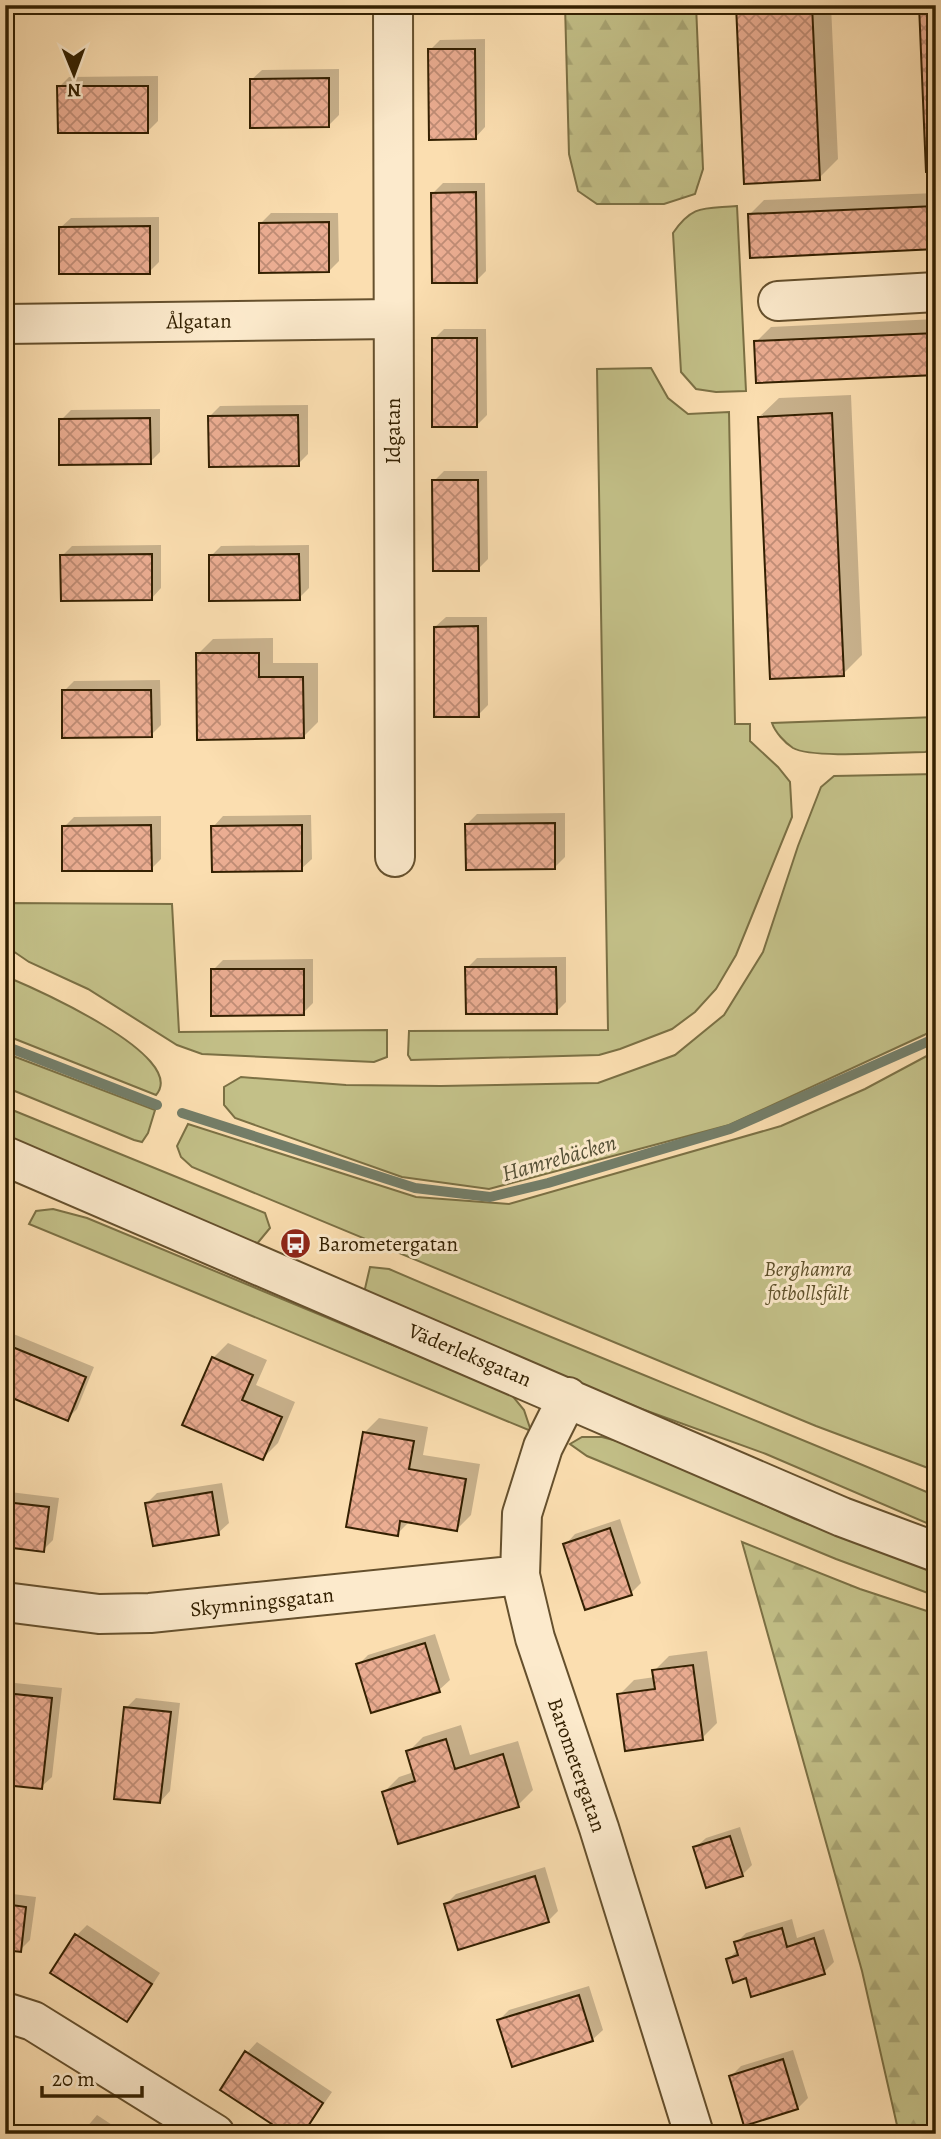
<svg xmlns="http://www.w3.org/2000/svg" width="941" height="2139" font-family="Alegreya,serif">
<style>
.green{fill:#c3c088;stroke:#7b7044;stroke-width:2}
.forest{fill:url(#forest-firs);stroke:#7b7044;stroke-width:2}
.shadow{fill:#0003}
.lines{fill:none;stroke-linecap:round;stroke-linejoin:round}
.stream{stroke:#747e69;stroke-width:10}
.building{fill:url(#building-cross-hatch);stroke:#332001;stroke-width:2}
.minor-casing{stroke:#65502d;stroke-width:42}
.minor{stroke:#fceacc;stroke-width:38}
.labels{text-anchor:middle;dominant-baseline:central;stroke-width:6;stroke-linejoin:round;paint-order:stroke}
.street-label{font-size:21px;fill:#332001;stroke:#fceacc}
.poi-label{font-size:21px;fill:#332001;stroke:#fceacc;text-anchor:start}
.park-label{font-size:21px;font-style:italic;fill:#5e502a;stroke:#fceacc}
.water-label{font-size:23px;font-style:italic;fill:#534f35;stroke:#fceacc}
</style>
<defs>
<pattern id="forest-firs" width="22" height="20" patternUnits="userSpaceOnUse" patternTransform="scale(1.75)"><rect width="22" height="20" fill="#c3c088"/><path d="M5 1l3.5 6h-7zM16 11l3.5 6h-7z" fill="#a8a574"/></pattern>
<pattern id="building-cross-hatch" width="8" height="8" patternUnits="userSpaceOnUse" patternTransform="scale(1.75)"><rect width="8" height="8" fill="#ebad92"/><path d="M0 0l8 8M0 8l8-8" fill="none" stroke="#bf8c75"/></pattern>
</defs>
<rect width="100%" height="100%" fill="#fbdeb0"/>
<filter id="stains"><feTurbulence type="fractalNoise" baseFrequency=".00286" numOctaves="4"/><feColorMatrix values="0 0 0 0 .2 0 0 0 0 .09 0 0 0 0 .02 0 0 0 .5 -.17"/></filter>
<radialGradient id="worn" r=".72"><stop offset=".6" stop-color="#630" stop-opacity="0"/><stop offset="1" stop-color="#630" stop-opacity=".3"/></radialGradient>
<!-- green -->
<path class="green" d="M737 206 746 391 716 392 696 389 681 372 673 233C693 204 704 209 737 206Z
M651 368 668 398 688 414 729 412 735 724H750V741L778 767 790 782 792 817 736 955 716 989 695 1012 672 1029 620 1049 599 1055 411 1060 408 1055 409 1031 608 1030 597 369Z
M936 717V749L925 752C899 752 812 759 793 748 785 743 775 732 772 723Z
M936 774V1028L924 1035 729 1125 489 1189 402 1177 235 1118 224 1105V1087L241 1077 346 1085 441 1086 598 1083 675 1055 724 1015 763 952 798 846 821 787 834 776Z
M5 903 172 904 179 1032 387 1030V1057L374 1062 202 1054 177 1045 88 989 29 962 10 949 5 927Z
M5 976C31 987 190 1056 156 1095L5 1035Z
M936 1051V1471L816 1426 192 1167 181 1157 177 1146 188 1124 416 1197 509 1204 781 1126 865 1089Z
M5 1053 155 1110 148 1133 142 1142 134 1140 5 1087Z
M5 1107 265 1213 270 1228 256 1245 5 1135Z
M53 1209 87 1218 511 1394 524 1410 531 1431 29 1224 36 1211Z
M370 1267 389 1269C570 1347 754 1418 936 1496V1527L766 1454 639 1408 364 1293Z
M582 1437H602L636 1446 795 1519 936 1572V1596L836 1559 587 1456 570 1444Z"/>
<!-- forest -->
<path class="forest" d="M565 5H696L703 169 695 194 664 204H597L578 191 569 154Z
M742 1542 860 1589 936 1614V2134H899L862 1971Z"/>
<!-- shadow -->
<path class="shadow" d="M738 5H831L838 159 819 178Z
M485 39V127L475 138 430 50 440 40Z
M339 69V115L329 125 251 80 262 70Z
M158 76V121L148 131 59 87 69 77Z
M443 183H485L486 271 476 281 433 193Z
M936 193V248L749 215 764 200Z
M271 213H338L339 261 329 271 260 224Z
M159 217V262L149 272 60 228 71 218Z
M936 319V373L756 342 771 327Z
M444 329H486L487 415 477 425 434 339Z
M851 395 862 655 843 674 759 417 779 398Z
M308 405V454L298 464 210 416 220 406Z
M160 409V452L150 462 61 420 71 410Z
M444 471H487L488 559 478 569 434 481Z
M161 545V588L151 599 62 556 72 546Z
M309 545V588L299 598 211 556 221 546Z
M446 617H487L488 705 478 715 435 627Z
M273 638V663H318V722L303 737 198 654 213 639Z
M160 680 161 725 151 735 64 691 74 681Z
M565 813V857L555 867 467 824 477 814Z
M311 815 312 859 301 869 213 827 223 816Z
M161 816V859L151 869 64 827 74 817Z
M566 957V1002L556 1012 467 968 477 958Z
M313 959V1003L303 1013 213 970 223 960Z
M11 1333 94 1367 77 1409 67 1419 5 1394V1339Z
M228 1343 267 1360 256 1385 295 1402 278 1443 263 1458 213 1358Z
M379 1418 428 1427 423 1455 480 1464 471 1515 456 1530 410 1521 397 1534 364 1433Z
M222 1483 229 1523 218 1533 147 1503 157 1493Z
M10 1492 59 1498 53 1540 43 1550 5 1545V1497Z
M620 1519 641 1583 631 1593 565 1545 575 1534Z
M435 1634 450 1680 439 1690 358 1665 368 1655Z
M707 1651 717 1723 702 1738 619 1695 634 1680 655 1677 654 1671 669 1656Z
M15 1683 62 1688 52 1777 41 1787 5 1784V1693Z
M136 1698 180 1703 170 1791 160 1802 126 1708Z
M461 1725 470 1755 518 1741 533 1790 518 1805 384 1792 399 1777 414 1772 408 1752 423 1737Z
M740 1827 752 1865 742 1875 695 1848 706 1838Z
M545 1867 558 1911 548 1921 446 1904 456 1894Z
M5 1893 36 1897 30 1940 20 1950 5 1948Z
M792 1919 797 1938 824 1929 834 1962 824 1972 747 1976 728 1960 738 1949 736 1943 746 1933Z
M87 1925 160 1973 137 2009 127 2019 77 1935Z
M589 1986 603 2030 592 2040 499 2020 509 2010Z
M257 2042 332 2092 303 2134 247 2053Z
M793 2050 808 2098 798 2108 731 2076 741 2066Z
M97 2115 126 2134H81Z"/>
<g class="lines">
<!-- stream -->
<path class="stream" d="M5 1046 157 1105
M182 1113 415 1188 490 1197 548 1183 730 1129 936 1038"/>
</g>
<!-- building -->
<path class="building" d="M736 5H812L820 180 744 184Z
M919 5H936V171L926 172Z
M428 49H475L476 139 429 140Z
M329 78V127L250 128V79Z
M57 86H148V133H58Z
M476 192 477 283H432L431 193Z
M936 206V249L750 258 748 214Z
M329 222V272L259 273V223Z
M150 226V274H59V227Z
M936 333V375L756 383 754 341Z
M432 338H477V427H432Z
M832 413 844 676 770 679 758 417Z
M298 415 299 466 209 467 208 416Z
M150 418 151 464 59 465V419Z
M432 480H478L479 571H433Z
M152 554V600L61 601 60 555Z
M299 554 300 600 209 601V555Z
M478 626 479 717H434V627Z
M196 653H259V677H303L304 738 197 740Z
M62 690H151L152 737 62 738Z
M555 823V869L466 870 465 824Z
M151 825 152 871H62V826Z
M302 825V871L212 872 211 826Z
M465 967H556L557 1014H466Z
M211 969H304V1015L211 1016Z
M5 1344 86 1377 68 1421 5 1395Z
M212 1357 253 1375 242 1400 282 1417 263 1460 182 1425Z
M363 1432 414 1441 409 1469 466 1479 457 1531 400 1521 398 1536 346 1527Z
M212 1492 219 1535 153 1546 145 1503Z
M5 1502 49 1507 44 1552 5 1547Z
M610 1528 632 1595 585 1610 563 1544Z
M425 1643 440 1692 371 1713 356 1664Z
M693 1665 703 1740 625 1751 617 1694 655 1689 652 1670Z
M5 1693 52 1698 42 1789 5 1785Z
M124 1707 171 1712 160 1803 114 1799Z
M446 1739 455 1769 503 1754 519 1807 398 1844 382 1792 415 1781 406 1751Z
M730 1836 743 1876 706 1888 693 1847Z
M535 1876 549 1922 458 1950 444 1904Z
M5 1904 26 1907 21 1952 5 1950Z
M782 1928 787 1947 814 1938 825 1974 751 1997 746 1978 733 1983 726 1959 738 1955 734 1942Z
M75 1934 152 1984 127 2022 50 1973Z
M579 1995 593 2041 512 2067 497 2020Z
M245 2051 323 2103 303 2134H287L220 2090Z
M783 2059 798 2109 744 2126 729 2076Z"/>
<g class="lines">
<defs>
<path id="minor" d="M393 5 395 857
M778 301 936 292
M5 324 392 319
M5 1156 842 1517 936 1552
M568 1397 543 1447 522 1514 520 1575 535 1638 599 1828 694 2134
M5 1602 99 1614 150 1613 520 1575
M5 2012 33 2021 215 2134"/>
</defs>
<!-- minor casing -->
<use href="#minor" class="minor-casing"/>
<!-- minor -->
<use href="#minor" class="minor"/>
</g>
<!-- icons -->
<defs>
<symbol id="bus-disc" viewBox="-11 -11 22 22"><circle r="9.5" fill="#8f2418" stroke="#fceacc"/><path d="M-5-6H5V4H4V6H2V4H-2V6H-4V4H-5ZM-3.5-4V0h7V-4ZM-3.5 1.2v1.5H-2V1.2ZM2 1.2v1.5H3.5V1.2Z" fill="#fff"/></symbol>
</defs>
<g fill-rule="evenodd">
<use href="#bus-disc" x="278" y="1226" width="35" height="35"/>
</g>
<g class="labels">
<!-- street labels -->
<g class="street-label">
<text transform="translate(199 321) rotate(-1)">Ålgatan</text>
<text transform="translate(393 431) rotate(-90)">Idgatan</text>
<text transform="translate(470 1355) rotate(23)">Väderleksgatan</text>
<text transform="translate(262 1602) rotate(-6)">Skymningsgatan</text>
<text transform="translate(577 1765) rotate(71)">Barometergatan</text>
</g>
<!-- poi labels -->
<g class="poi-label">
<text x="318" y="1244">Barometergatan</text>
</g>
<!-- park labels -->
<g class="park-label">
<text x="808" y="1269">Berghamra<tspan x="808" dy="24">fotbollsfält</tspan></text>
</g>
<!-- water labels -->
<g class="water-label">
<text transform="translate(559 1158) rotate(-16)">Hamrebäcken</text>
</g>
</g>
<!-- margin -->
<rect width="941" height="2139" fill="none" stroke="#fbdeb0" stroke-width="28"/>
<rect x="7" y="7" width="927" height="2125" fill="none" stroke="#332001" stroke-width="3.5"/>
<rect x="14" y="14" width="913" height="2111" fill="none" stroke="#332001" stroke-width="2"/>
<!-- north arrow -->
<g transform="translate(74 74) rotate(179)" stroke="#fceacc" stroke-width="5" paint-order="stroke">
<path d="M0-5L12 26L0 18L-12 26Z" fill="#332001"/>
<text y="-10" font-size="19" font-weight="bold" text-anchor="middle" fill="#332001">N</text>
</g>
<!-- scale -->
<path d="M42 2086v10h100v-10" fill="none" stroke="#332001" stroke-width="3.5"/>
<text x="52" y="2086" font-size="21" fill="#332001" stroke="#fceacc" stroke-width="5" paint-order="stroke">20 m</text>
<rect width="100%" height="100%" filter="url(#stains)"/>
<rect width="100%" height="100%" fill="url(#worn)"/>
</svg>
